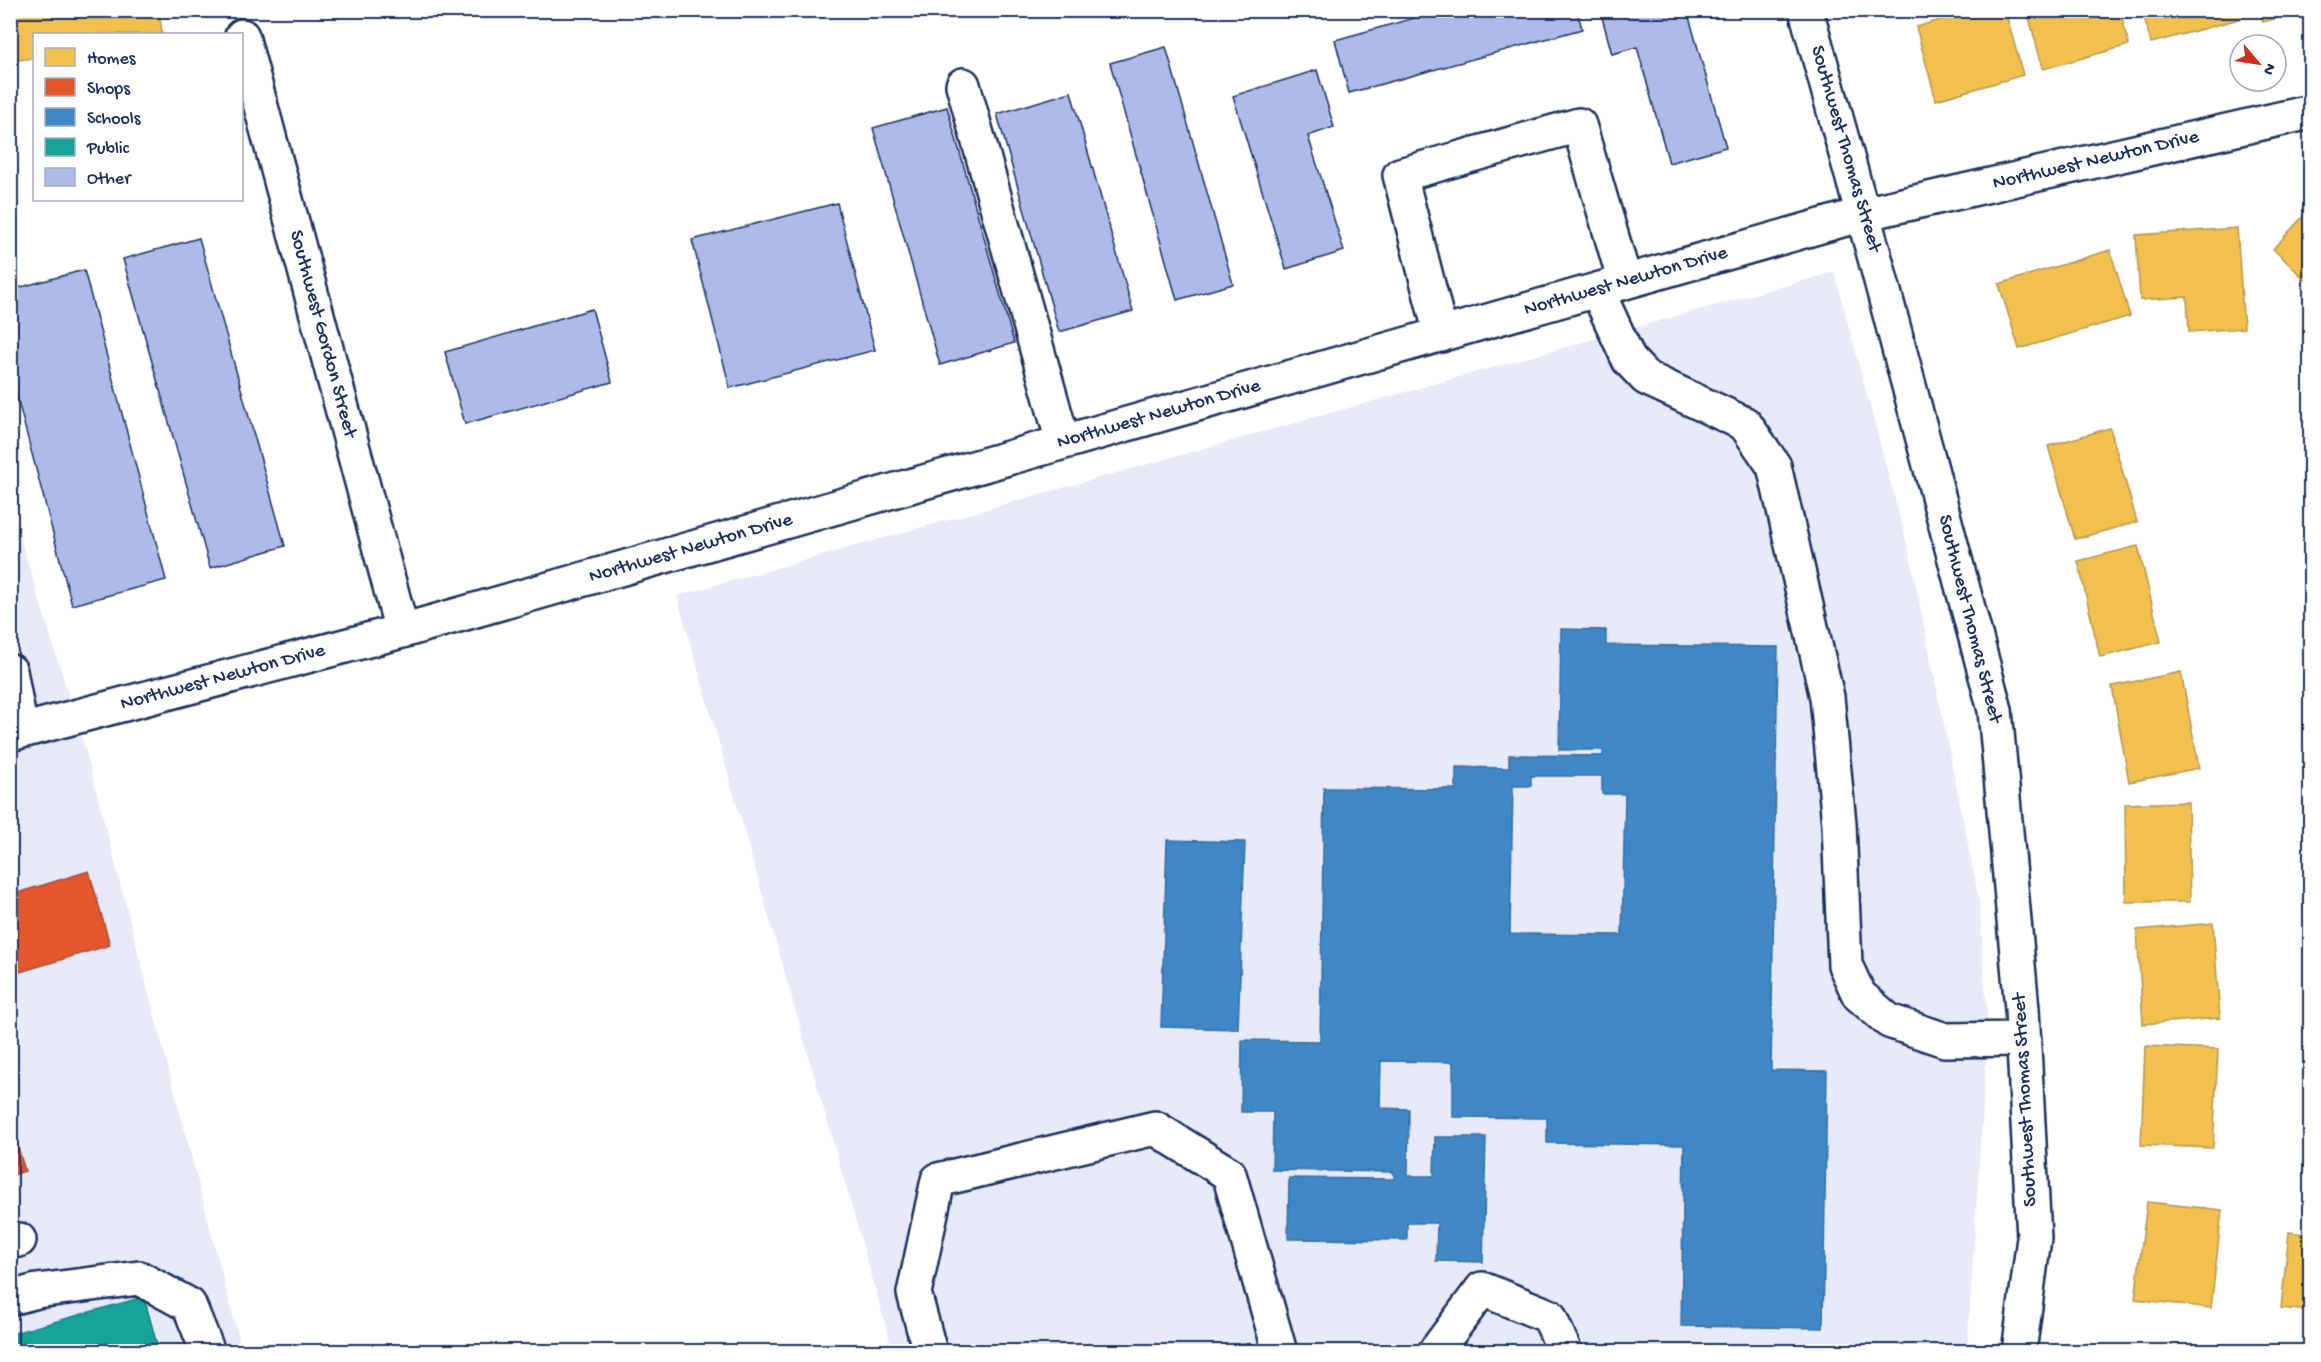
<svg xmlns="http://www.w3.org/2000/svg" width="2321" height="1362" font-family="'Gochi Hand',sans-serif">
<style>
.built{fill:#e6eaf9}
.homes{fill:#f2c14e;stroke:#b29553;stroke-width:1.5}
.shops{fill:#e4572e;stroke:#a84b3c;stroke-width:1.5}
.schools{fill:#3f88c5;stroke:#346da6;stroke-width:1.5;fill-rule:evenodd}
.public{fill:#17a398;stroke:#188087;stroke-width:1.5}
.building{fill:#adbaea;stroke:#1b2f5e;stroke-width:1.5}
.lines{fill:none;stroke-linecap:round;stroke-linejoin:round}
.minor-casing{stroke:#1b2f5e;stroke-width:38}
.minor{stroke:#fff;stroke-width:33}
.labels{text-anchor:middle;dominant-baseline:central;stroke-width:6;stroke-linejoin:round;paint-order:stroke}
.street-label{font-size:20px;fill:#1b2f5e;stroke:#fff}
</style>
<rect width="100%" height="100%" fill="#fff"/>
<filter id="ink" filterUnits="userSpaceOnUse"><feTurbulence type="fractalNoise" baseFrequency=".0167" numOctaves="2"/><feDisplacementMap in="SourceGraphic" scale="12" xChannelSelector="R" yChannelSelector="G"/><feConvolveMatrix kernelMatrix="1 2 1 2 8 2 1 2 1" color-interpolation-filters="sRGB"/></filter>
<g filter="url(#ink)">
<!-- built -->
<path class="built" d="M1834 272 1910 556 1979 900 1988 1027 1967 1351H893L677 596Z
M10 505 86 752 242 1351H11Z"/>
<!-- homes -->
<path class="homes" d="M10 10H159L162 34H34V58L10 61Z
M1976 10H2005L2023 75 1936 100 1916 27Z
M2027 10H2120L2129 45 2043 69Z
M2142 10H2241L2243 18 2151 43Z
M2260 10H2305L2263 22Z
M2310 209V284L2273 249Z
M2237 228 2244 328 2189 332 2187 297 2140 300 2136 235Z
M2110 250 2130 316 2019 349 1999 284Z
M2110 428 2137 522 2075 539 2048 446Z
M2138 546 2161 642 2100 657 2078 561Z
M2181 672 2199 768 2129 782 2112 686Z
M2188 802 2190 902H2126L2125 804Z
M2213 923 2220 1018 2143 1024 2137 930Z
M2145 1046 2218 1049 2213 1148 2141 1145Z
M2147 1202 2222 1210 2211 1308 2135 1299Z
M2289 1232 2310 1235V1311L2281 1308Z"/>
<!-- shops -->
<path class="shops" d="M89 871 110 945 10 975V873L17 893Z
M10 1120 25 1171 10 1176Z"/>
<!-- schools -->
<path class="schools" d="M1561 629 1606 630V645L1778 647 1771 1070 1827 1071 1823 1328 1681 1326 1684 1145 1547 1143V1118L1453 1117V1062L1381 1061 1380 1108 1409 1109 1408 1176H1434L1435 1137H1486L1483 1262 1436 1261 1437 1223H1407V1240L1288 1239 1289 1178 1394 1179V1172L1272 1170 1273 1112H1241L1242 1040 1320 1041 1324 788 1456 789V767L1509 768V755L1603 756V750H1559ZM1531 776H1602V794H1625L1622 935 1510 934 1513 786H1531Z
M1167 840 1245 842 1238 1029 1161 1027Z"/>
<!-- public -->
<path class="public" d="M144 1297 159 1352H10V1334Z"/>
<!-- building -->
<path class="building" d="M1443 10H1577L1582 29 1349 93 1335 40Z
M1600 10H1687L1726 147 1669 163 1637 47 1612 54Z
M1166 47 1233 284 1177 300 1110 63Z
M1317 70 1334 127 1308 136 1344 251 1286 269 1233 96Z
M1071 92 1133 311 1059 332 997 114Z
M947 107 1014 343 940 365 873 128Z
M837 203 875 350 730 388 692 240Z
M199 238 285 546 210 568 123 259Z
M84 270 166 580 72 605 10 371V290Z
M592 309 612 382 465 424 445 352Z"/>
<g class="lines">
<defs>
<path id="minor" d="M1806 10 1875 258 1995 710 2022 1009 2034 1238 2019 1352
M242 36 402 631
M963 85 1063 442
M1597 290 1629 360 1646 378 1745 424 1774 466 1827 697 1839 824 1845 965 1859 995 1889 1021 1945 1040 2024 1039
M1441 335 1400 175 1579 125 1625 282
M10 671 21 731
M10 734 402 631 1863 214 2310 112
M10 1242 19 1240
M10 1298 37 1291 139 1278 189 1305 208 1352
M930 1352 914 1293 938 1180 1155 1128 1229 1174 1280 1352
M1435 1352 1482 1289 1549 1316 1565 1352"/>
</defs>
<!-- minor casing -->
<use href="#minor" class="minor-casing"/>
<!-- minor -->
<use href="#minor" class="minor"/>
</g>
</g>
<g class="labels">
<!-- street labels -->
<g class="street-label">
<text transform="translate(1845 149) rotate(74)">Southwest Thomas Street</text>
<text transform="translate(2096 161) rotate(-13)">Northwest Newton Drive</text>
<text transform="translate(1626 282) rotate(-16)">Northwest Newton Drive</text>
<text transform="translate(322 334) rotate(75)">Southwest Gordon Street</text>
<text transform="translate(1159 415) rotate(-16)">Northwest Newton Drive</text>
<text transform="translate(691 549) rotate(-16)">Northwest Newton Drive</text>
<text transform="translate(1969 619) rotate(76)">Southwest Thomas Street</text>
<text transform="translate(223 678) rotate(-15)">Northwest Newton Drive</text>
<text transform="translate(2026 1100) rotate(-93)">Southwest Thomas Street</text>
</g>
</g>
<!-- margin -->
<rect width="2321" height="1362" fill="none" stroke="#fff" stroke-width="36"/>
<rect x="18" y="18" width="2285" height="1326" fill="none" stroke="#1b2f5e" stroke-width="2" filter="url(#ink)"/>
<!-- legend -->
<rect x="33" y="33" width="210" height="168" fill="#ffffff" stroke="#a4acbf" stroke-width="1.5"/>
<rect x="45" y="48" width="30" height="18" fill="#f2c14e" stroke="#a4acbf" stroke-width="1.5"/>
<text x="87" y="63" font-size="18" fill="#1b2f5e">Homes</text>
<rect x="45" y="78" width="30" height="18" fill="#e4572e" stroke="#a4acbf" stroke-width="1.5"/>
<text x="87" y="93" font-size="18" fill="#1b2f5e">Shops</text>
<rect x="45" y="108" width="30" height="18" fill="#3f88c5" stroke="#a4acbf" stroke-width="1.5"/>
<text x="87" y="123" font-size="18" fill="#1b2f5e">Schools</text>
<rect x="45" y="138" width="30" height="18" fill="#17a398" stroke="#a4acbf" stroke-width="1.5"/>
<text x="87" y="153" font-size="18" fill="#1b2f5e">Public</text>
<rect x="45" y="168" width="30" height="18" fill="#adbaea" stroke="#a4acbf" stroke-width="1.5"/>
<text x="87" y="183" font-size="18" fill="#1b2f5e">Other</text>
<!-- north arrow -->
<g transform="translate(2258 63) rotate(119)"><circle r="28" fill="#ffffff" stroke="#a4acbf" stroke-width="1.5"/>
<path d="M0-4.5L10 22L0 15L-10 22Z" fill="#c8321e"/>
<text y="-9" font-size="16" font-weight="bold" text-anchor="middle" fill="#1b2f5e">N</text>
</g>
</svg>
